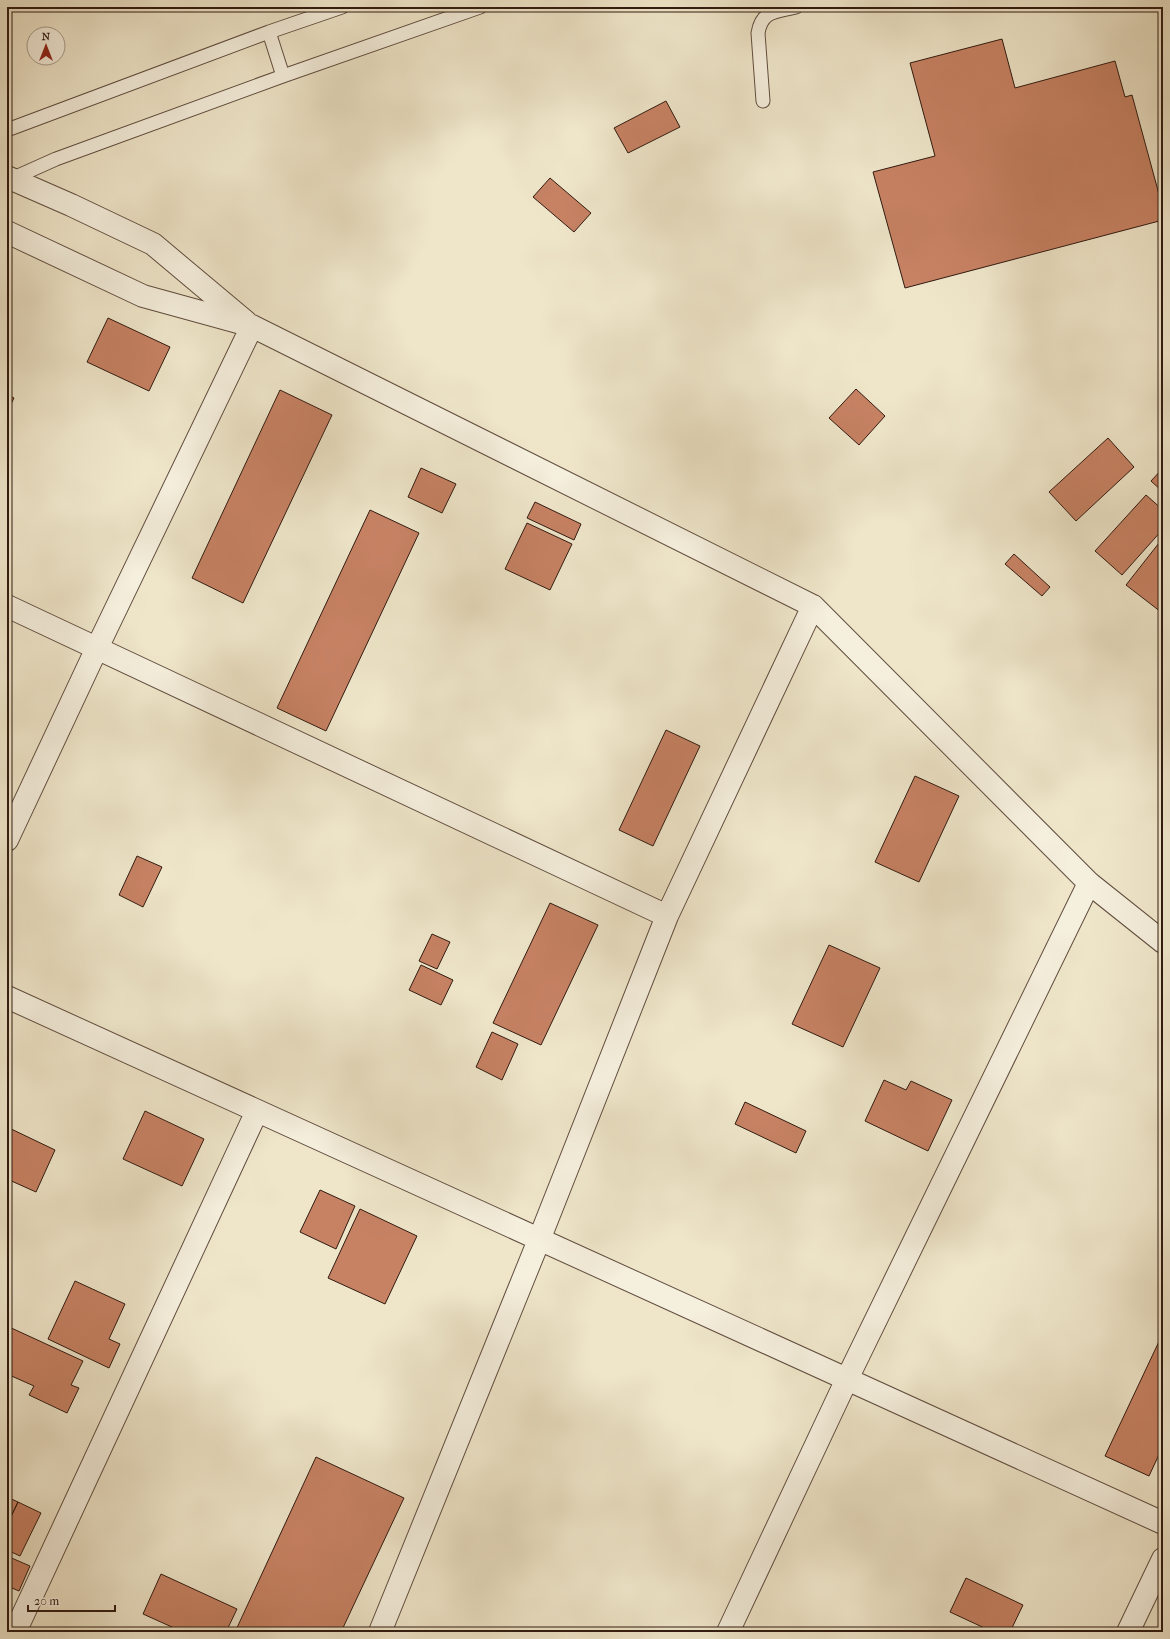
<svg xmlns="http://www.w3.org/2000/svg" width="1170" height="1639" font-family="'IM FELL French Canon',serif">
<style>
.building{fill:#c78264;stroke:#301a11}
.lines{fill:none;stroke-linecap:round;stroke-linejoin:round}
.lane-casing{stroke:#604d3f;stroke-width:15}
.street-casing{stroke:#604d3f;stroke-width:24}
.lane{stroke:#f5efdd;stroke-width:13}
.street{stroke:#f5efdd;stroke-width:22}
</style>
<rect width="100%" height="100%" fill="#efe6ca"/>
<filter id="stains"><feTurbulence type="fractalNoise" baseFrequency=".005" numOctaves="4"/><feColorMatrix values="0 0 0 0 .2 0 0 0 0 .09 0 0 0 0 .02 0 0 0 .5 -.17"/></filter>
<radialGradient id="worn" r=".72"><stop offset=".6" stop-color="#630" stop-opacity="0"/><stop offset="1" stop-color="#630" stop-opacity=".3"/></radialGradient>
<!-- building -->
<path class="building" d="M1002 39 1015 88 1115 61 1125 97 1132 95 1163 209V220L905 288 873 172 935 156 910 63Z
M666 101 680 127 628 153 614 128Z
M550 178 591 213 574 232 533 197Z
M108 318 170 347 149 391 87 362Z
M856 389 885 416 859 445 829 418Z
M280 390 332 415 243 603 192 578Z
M7 395 14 398 7 412Z
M1108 438 1134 467 1076 521 1049 492Z
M421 468 456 484 442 513 408 497Z
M1163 468V492L1151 481Z
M1146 495 1163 510V529L1122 575 1095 551Z
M535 502 581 524 574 540 527 518Z
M370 510 419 533 326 731 277 708Z
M527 523 572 544 550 590 505 569Z
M1159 543 1163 545V609L1161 612 1126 585Z
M1014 554 1050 587 1042 596 1005 564Z
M666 730 700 746 653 846 619 830Z
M915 776 959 796 919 882 875 862Z
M137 856 162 867 143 907 119 895Z
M550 903 598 925 541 1045 493 1023Z
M432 934 450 942 437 969 419 961Z
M829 945 880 968 843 1047 792 1024Z
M421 965 453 980 441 1005 409 990Z
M492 1032 518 1044 502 1080 476 1067Z
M884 1080 906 1090 911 1081 952 1100 928 1151 865 1121Z
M745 1102 806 1131 796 1153 735 1124Z
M145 1111 204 1139 182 1186 123 1159Z
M7 1127 55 1150 36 1192 7 1179Z
M320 1190 355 1206 336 1249 300 1232Z
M360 1209 417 1236 385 1304 328 1278Z
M75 1281 125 1304 109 1339 120 1344 109 1368 48 1339Z
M7 1326 83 1361 71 1385 79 1388 67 1413 29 1395 34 1386 7 1374Z
M1163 1333V1446L1149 1476 1105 1456Z
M316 1457 404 1498 341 1632H235Z
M7 1497 18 1502 7 1525Z
M18 1502 41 1513 20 1556 7 1550V1525Z
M7 1556 30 1566 19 1591 7 1586Z
M161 1574 237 1609 226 1632H183L143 1614Z
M966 1578 1023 1605 1010 1632H993L950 1612Z"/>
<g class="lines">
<defs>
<path id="lane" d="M269 32 283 76
M763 101 758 33C762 10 776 12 796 7
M7 130 269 32 342 7
M9 180 56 159 283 76 480 7"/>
<path id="street" d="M7 177 71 205 153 244 246 322
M7 232 143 296 252 326 813 606 1089 883 1163 942
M7 606 667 916
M7 840 97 648 252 326
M7 997 1163 1523
M15 1632 257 1111
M380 1632 539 1240 667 916 813 606
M728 1632 847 1379 1089 883
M1128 1632 1163 1559"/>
</defs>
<!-- lane casing -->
<use href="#lane" class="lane-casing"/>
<!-- street casing -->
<use href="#street" class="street-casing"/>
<!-- lane -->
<use href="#lane" class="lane"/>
<!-- street -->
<use href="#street" class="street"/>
</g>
<!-- margin -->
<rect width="1170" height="1639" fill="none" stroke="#efe6ca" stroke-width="24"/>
<rect x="8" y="8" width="1154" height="1623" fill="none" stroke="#301a11" stroke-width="2"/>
<rect x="12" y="12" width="1146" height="1615" fill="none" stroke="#301a11"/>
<!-- north arrow -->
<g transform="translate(46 46)"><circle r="19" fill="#f5efdd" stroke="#a69a8b"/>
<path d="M0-3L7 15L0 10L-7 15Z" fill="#8f2418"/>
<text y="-6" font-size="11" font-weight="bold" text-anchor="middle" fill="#301a11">N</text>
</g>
<!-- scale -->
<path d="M28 1605v6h87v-6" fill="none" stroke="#301a11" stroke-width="2"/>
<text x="34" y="1605" font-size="12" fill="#301a11" stroke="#f5efdd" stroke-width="3" paint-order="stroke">20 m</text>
<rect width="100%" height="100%" filter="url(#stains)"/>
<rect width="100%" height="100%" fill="url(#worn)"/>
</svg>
